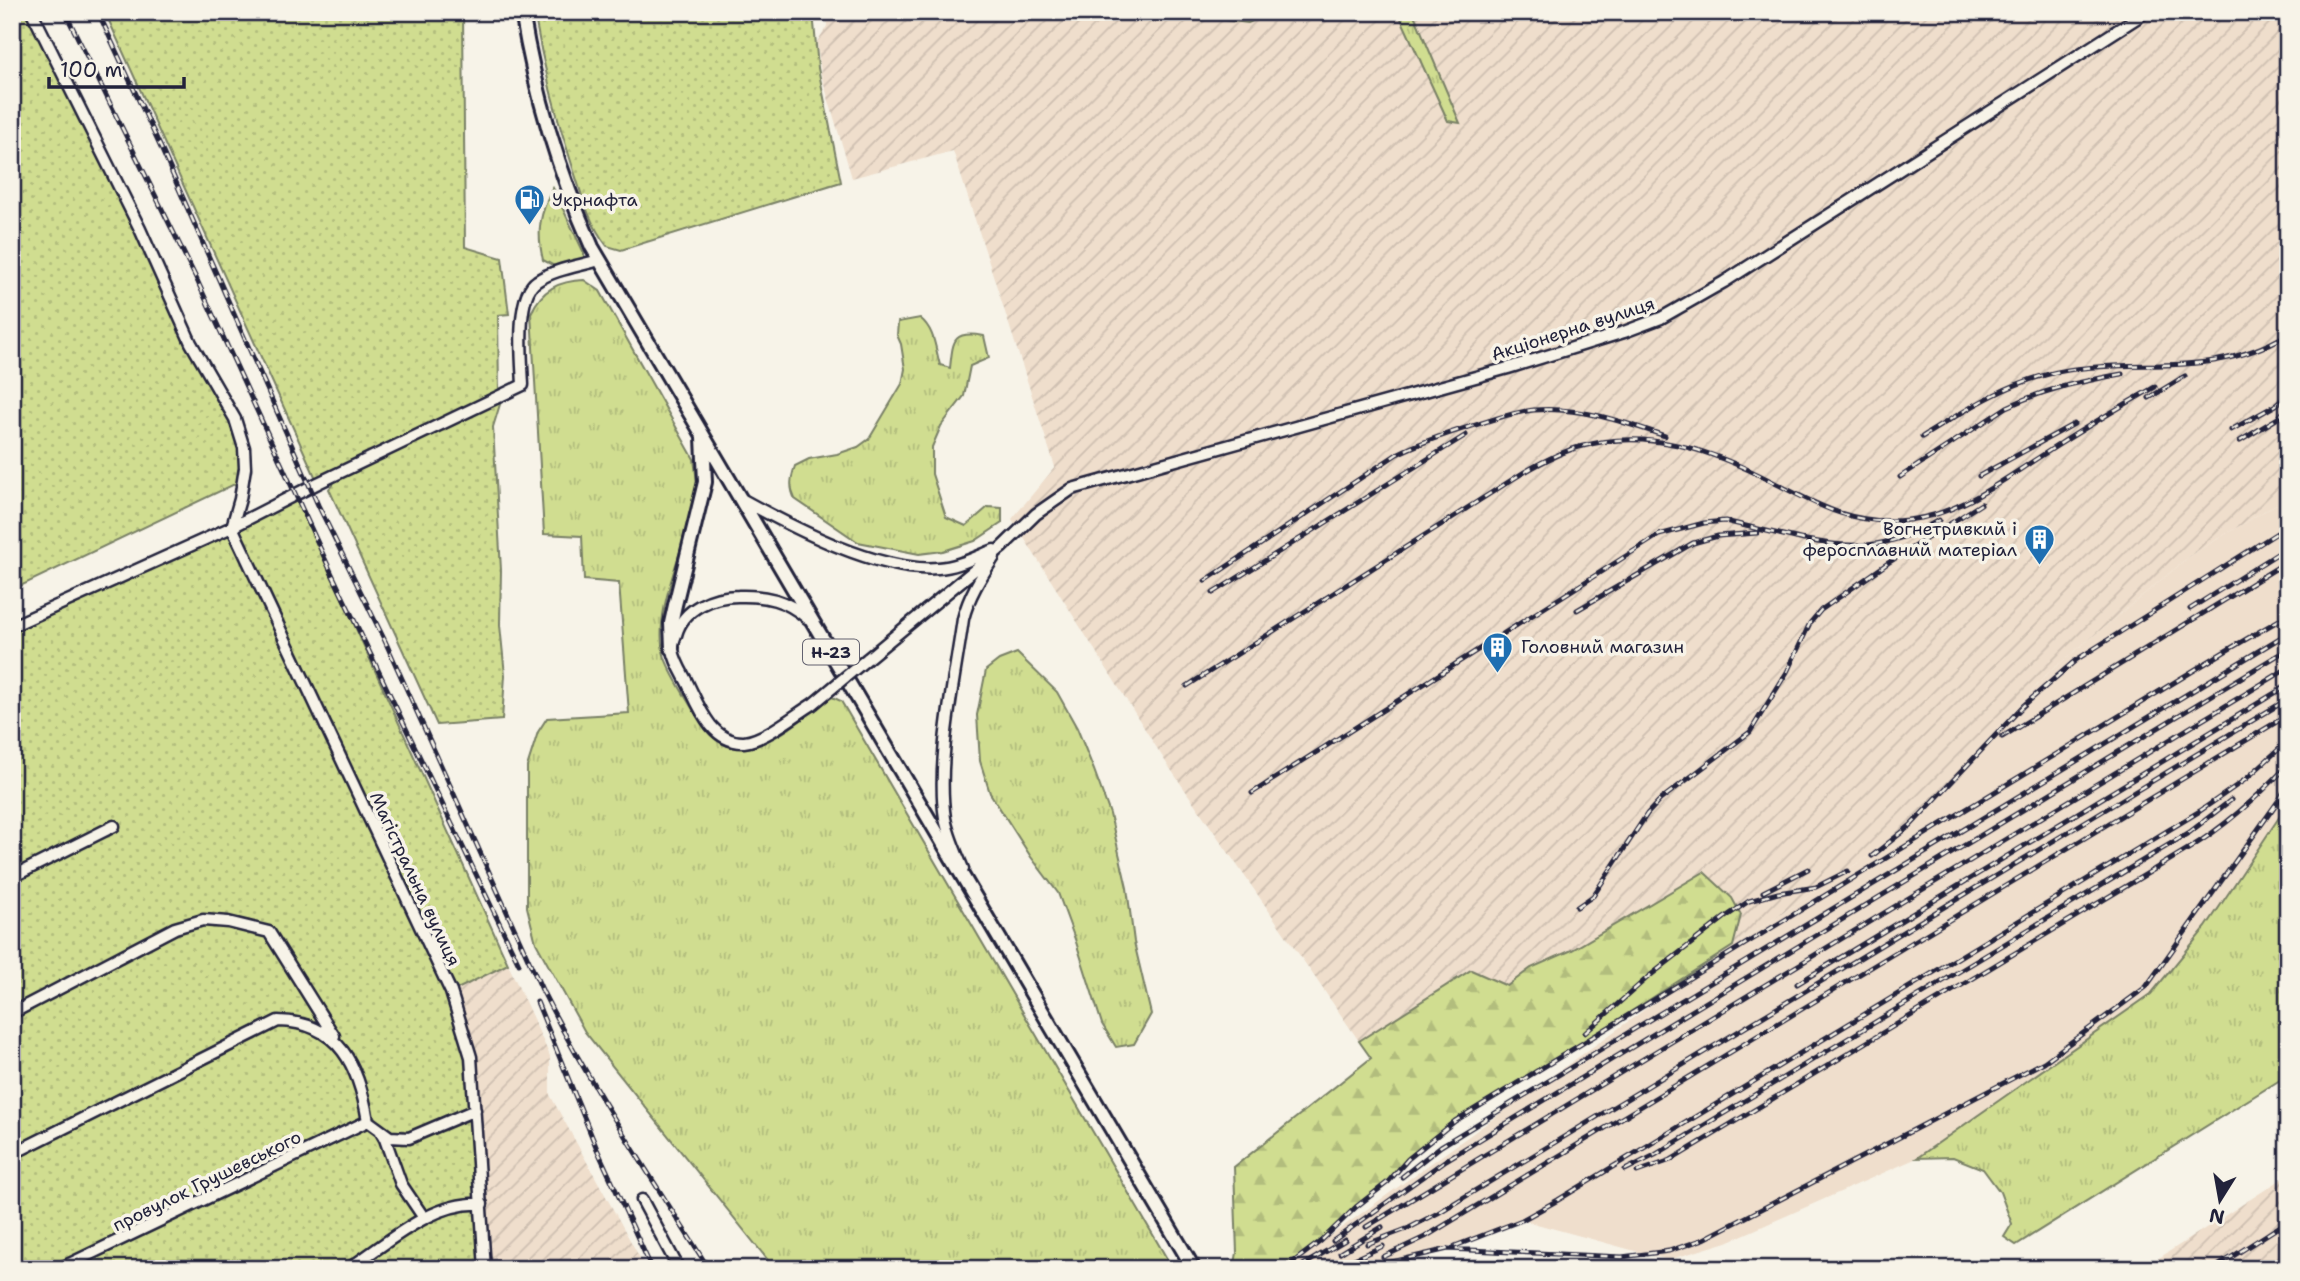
<svg xmlns="http://www.w3.org/2000/svg" width="2300" height="1281" font-family="'Shantell Sans',sans-serif">
<style>
.built{fill:#efdecc}
.industrial{fill:url(#industrial-furrows)}
.grass{fill:url(#grass-tufts);stroke:#798066;stroke-width:2}
.forest{fill:url(#forest-firs);stroke:#798066;stroke-width:2}
.park{fill:url(#park-dots);stroke:#798066;stroke-width:2}
.lines{fill:none;stroke-linecap:round;stroke-linejoin:round}
.minor-casing{stroke:#22223b;stroke-width:15}
.major-casing{stroke:#22223b;stroke-width:18}
.minor{stroke:#f7f3e8;stroke-width:10}
.major{stroke:#f7f3e8;stroke-width:12}
.rail-casing{stroke:#22223b;stroke-width:5}
.rail{stroke:#f7f3e8;stroke-width:2.5;stroke-dasharray:8;stroke-linecap:butt}
.minor-bridge-casing{stroke:#22223b;stroke-width:15;stroke-linecap:butt}
.minor-bridge{stroke:#f7f3e8;stroke-width:10}
.labels{text-anchor:middle;dominant-baseline:central;stroke-width:7;stroke-linejoin:round;paint-order:stroke}
.shield{fill:#f7f3e8;stroke:#62616f;stroke-width:2}
.shield-label{font-size:16px;font-weight:bold;fill:#22223b}
.poi-label{font-size:18px;fill:#22223b;stroke:#f7f3e8;text-anchor:start}
.street-label{font-size:18px;fill:#22223b;stroke:#f7f3e8}
</style>
<defs>
<pattern id="industrial-furrows" width="10" height="10" patternUnits="userSpaceOnUse" patternTransform="scale(1.75)"><rect width="10" height="10" fill="#efdecc"/><path d="M-1 1l2-2M0 10L10 0M9 11l2-2" fill="none" stroke="#cdbeb0"/></pattern>
<pattern id="grass-tufts" width="24" height="20" patternUnits="userSpaceOnUse" patternTransform="scale(1.75)"><rect width="24" height="20" fill="#d0dd90"/><path d="M3 7l-1-3M5 7V3M7 7l1-3M15 17l-1-3M17 17v-4M19 17l1-3" fill="none" stroke="#b2bd7d"/></pattern>
<pattern id="forest-firs" width="22" height="20" patternUnits="userSpaceOnUse" patternTransform="scale(1.75)"><rect width="22" height="20" fill="#d0dd90"/><path d="M5 1l3.5 6h-7zM16 11l3.5 6h-7z" fill="#b2bd7d"/></pattern>
<pattern id="park-dots" width="8" height="8" patternUnits="userSpaceOnUse" patternTransform="scale(1.75)"><rect width="8" height="8" fill="#d0dd90"/><path d="M2 2h.1M6 6h.1" fill="none" stroke="#b2bd7d" stroke-width="1.8" stroke-linecap="round"/></pattern>
</defs>
<rect width="100%" height="100%" fill="#f7f3e8"/>
<filter id="ink" filterUnits="userSpaceOnUse"><feTurbulence type="fractalNoise" baseFrequency=".0143" numOctaves="2"/><feDisplacementMap in="SourceGraphic" scale="14" xChannelSelector="R" yChannelSelector="G"/><feConvolveMatrix kernelMatrix="1 2 1 2 8 2 1 2 1" color-interpolation-filters="sRGB"/></filter>
<g filter="url(#ink)">
<!-- built -->
<path class="built" d="M2288 497V804L2206 927 2151 994 1917 1158 1727 1242 1668 1260 1522 1220 1385 1269H1284L1733 946 1908 830 2047 674 2194 553Z"/>
<!-- industrial -->
<path class="industrial" d="M826 12H2288V497L2194 553 2047 674 1908 830 1733 946 1741 915 1572 950 1531 968 1507 986 1471 970 1359 1041 1167 764 1012 519 1055 467 953 151 852 178 821 74 817 42 827 26Z
M508 964 550 1056V1095L646 1269H485L451 992Z
M2288 1175V1269H2142Z"/>
<!-- grass -->
<path class="grass" d="M1206 12H1273L1248 23 1210 18Z
M1398 12H1413L1460 123 1448 121Z
M553 188 584 253V259L558 268 543 260C536 231 540 213 553 188Z
M584 280 600 291 694 459C695 468 697 477 697 486 692 536 649 612 665 658 672 677 686 697 696 715 734 785 789 727 832 697L841 701 1173 1269H775L585 1032 536 943 527 907V767L538 732 547 718 629 713 619 583 584 580 582 536 544 534 531 313C542 289 559 281 584 280Z
M920 318C935 330 935 348 940 365L950 368C953 341 952 330 984 336L989 358 970 366 964 396 941 426 932 447V474L946 517 966 526 988 507 1002 508V523L975 541 943 551 919 554 858 542 795 499C789 487 791 478 795 466L809 459 837 454 858 447 869 439 902 384 905 369 901 344 897 335 898 322Z
M1017 653 1057 692 1077 728 1094 770 1110 814 1127 888 1134 942 1151 1014 1134 1044 1116 1047 1102 1024 1076 942 1058 893 1031 857 990 793 980 761 977 715 986 670 999 660Z
M2288 804V1075L2016 1245 2004 1237 2012 1224 2000 1192 1983 1169 1953 1157 1917 1158 2151 994 2206 927Z"/>
<!-- forest -->
<path class="forest" d="M1704 872 1732 898 1741 915 1733 946 1554 1061 1455 1121 1408 1159 1388 1182 1356 1207 1321 1241 1284 1269H1234L1237 1253 1234 1167 1371 1058 1359 1041 1471 970 1507 986 1531 968 1572 950Z"/>
<!-- park -->
<path class="park" d="M12 12H28L238 426 244 471 237 483 12 590Z
M105 12H463L465 247 502 258 509 314 498 315 499 395 318 483Z
M534 12H813L818 68 841 182 621 250 607 246C589 223 582 196 573 168 556 117 543 65 534 12Z
M501 401 493 427 501 570 500 625 505 675 502 720 437 725 329 489 341 474Z
M295 494 508 964 451 992 471 1057 485 1269H12V626Z
M1475 1263 1546 1269H1461Z"/>
<g class="lines">
<defs>
<path id="minor" d="M32 12 140 229 191 343 235 419 244 448 245 468 240 499 232 527
M743 500C794 528 879 573 938 568 957 567 976 557 994 550
M232 527 451 992 471 1057 485 1269
M807 618C787 600 765 595 738 596 713 596 683 608 676 635 674 640 672 646 673 650 675 662 683 674 688 684 699 707 712 743 744 742 765 740 795 715 813 704
M12 626 232 527 318 483 523 385C522 361 515 295 537 281 554 269 580 266 599 260
M867 659 1001 548 1036 514 1072 489 1508 368 1624 332 1661 318 1724 282 2146 12
M963 869C956 852 948 835 945 818 936 761 955 677 963 619 969 595 981 577 994 557
M12 877 114 826
M12 1013 175 928 203 920 228 922 269 932 334 1036
M381 1132 385 1139 401 1184 424 1218
M12 1154 278 1021C340 1022 359 1067 368 1121L390 1137 409 1138 475 1110
M642 1200 679 1269
M59 1269 368 1121
M348 1269C388 1243 432 1201 482 1204"/>
<path id="major" d="M522 12C535 92 559 173 592 247L1194 1269
M672 648 671 623 675 605 705 482 703 437"/>
</defs>
<!-- minor casing -->
<use href="#minor" class="minor-casing"/>
<!-- major casing -->
<use href="#major" class="major-casing"/>
<!-- minor -->
<use href="#minor" class="minor"/>
<!-- major -->
<use href="#major" class="major"/>
<defs>
<path id="rail" d="M65 12 196 278 332 574 519 964
M98 12 161 148 318 505 385 641 543 992C591 1088 652 1178 709 1269
M2149 398 2185 376
M2231 430 2276 405 2288 395
M1922 437C1968 408 2013 379 2068 370 2147 358 2213 379 2288 334
M2240 441 2278 418 2288 407
M1979 476 2074 424
M1900 477 2007 407C2047 388 2080 382 2122 374
M1795 538C1854 549 1885 551 1939 520
M1205 581 1397 454C1421 442 1446 434 1472 426 1492 420 1513 412 1534 410 1578 406 1624 422 1665 436
M1213 593 1466 435
M2190 609 2288 547
M1577 610 1693 543 1718 536 1757 533
M1187 686 1513 479C1534 466 1555 454 1579 447 1647 427 1714 451 1773 482 1819 506 1854 526 1908 520 1958 515 2000 482 2041 456 2078 432 2116 409 2155 387
M2002 737 2288 561
M1252 793 1659 535 1704 523 1725 521 1804 540
M1872 856 1911 825 2023 706 2076 660 2288 526
M1763 892 1808 869
M1577 907 1593 896 1647 814 1660 800 1750 732 1787 672 1810 623 1821 610 1888 563 1981 504
M1797 984 2288 685
M537 1002 597 1149 652 1269
M1585 1033 1647 978 1724 918 1749 901 1778 893 1816 887 1848 871
M1625 1170 1655 1155 2190 832 2231 800
M1637 1172 1671 1160 2188 849C2226 826 2257 798 2288 765
M1402 1177 1441 1146 2288 633
M1366 1227 2288 668
M1333 1241 1446 1160 2288 649
M1367 1244 1409 1228 1438 1213 2288 699
M1455 1246 1522 1220 1558 1200 2200 811 2246 779 2288 741
M1340 1253 1382 1227
M1383 1257 1425 1237 2288 715
M1300 1267 1345 1240
M1284 1269 1321 1241 1356 1207 1388 1182 1408 1159 1455 1121 2224 652 2288 615
M1332 1269 1383 1246
M1362 1269 1448 1249 1622 1257 1669 1251 1704 1239 2044 1062 2146 987 2281 797 2288 784
M2213 1269 2288 1221"/>
</defs>
<!-- rail casing -->
<use href="#rail" class="rail-casing"/>
<!-- rail -->
<use href="#rail" class="rail"/>
<defs>
<path id="minor-bridge" d="M813 704 867 659"/>
</defs>
<!-- minor-bridge casing -->
<use href="#minor-bridge" class="minor-bridge-casing"/>
<!-- minor-bridge -->
<use href="#minor-bridge" class="minor-bridge"/>
</g>
</g>
<!-- icons -->
<defs>
<symbol id="fuel-pin" viewBox="-11 -11 22 30"><path d="M0 17L-7.5 6A9.5 9.5 0 1 1 7.5 6Z" fill="#1f6fb2" stroke="#f7f3e8"/><path d="M-5.5-6h7V0h2V4h1.3V-2.5L3-4.5l.8-.8L6-3V5H2.5V1h-1V6h-7ZM-4.2-4.7v3.2H.2V-4.7Z" fill="#fff"/></symbol>
<symbol id="building-pin" viewBox="-11 -11 22 30"><path d="M0 17L-7.5 6A9.5 9.5 0 1 1 7.5 6Z" fill="#1f6fb2" stroke="#f7f3e8"/><path d="M-4-6H4V6H1V3H-1V6H-4ZM-2.5-4.3h1.7v1.8h-1.7ZM.8-4.3h1.7v1.8H.8ZM-2.5-1h1.7V.8h-1.7ZM.8-1h1.7V.8H.8Z" fill="#fff"/></symbol>
</defs>
<g fill-rule="evenodd">
<use href="#fuel-pin" x="512" y="182" width="35" height="47"/>
<use href="#building-pin" x="2022" y="522" width="35" height="47"/>
<use href="#building-pin" x="1480" y="630" width="35" height="47"/>
</g>
<g class="labels">
<!-- shield labels -->
<rect class="shield" x="803" y="639.5" width="56" height="25" rx="5"/>
<g class="shield-label">
<text x="831" y="652">Н-23</text>
</g>
<!-- poi labels -->
<g class="poi-label">
<text x="552" y="200">Укрнафта</text>
<text x="2017" y="529" text-anchor="end">Вогнетривкий і<tspan x="2017" dy="21">феросплавний матеріал</tspan></text>
<text x="1521" y="647">Головний магазин</text>
</g>
<!-- street labels -->
<g class="street-label">
<text transform="translate(1573 329) rotate(-18)">Акціонерна вулиця</text>
<text transform="translate(415 879) rotate(65)">Магістральна вулиця</text>
<text transform="translate(207 1181) rotate(-26)">провулок Грушевського</text>
</g>
</g>
<!-- margin -->
<rect width="2300" height="1281" fill="none" stroke="#f7f3e8" stroke-width="42"/>
<rect x="21" y="21" width="2258" height="1239" fill="none" stroke="#22223b" stroke-width="2.5" filter="url(#ink)"/>
<!-- north arrow -->
<g transform="translate(2220 1200) rotate(191)" stroke="#f7f3e8" stroke-width="5" paint-order="stroke">
<path d="M0-5L12 26L0 18L-12 26Z" fill="#22223b"/>
<text y="-10" font-size="19" font-weight="bold" text-anchor="middle" fill="#22223b">N</text>
</g>
<!-- scale -->
<path d="M49 77v10h135v-10" fill="none" stroke="#22223b" stroke-width="3.5"/>
<text x="60" y="77" font-size="21" fill="#22223b" stroke="#f7f3e8" stroke-width="5" paint-order="stroke">100 m</text>
</svg>
